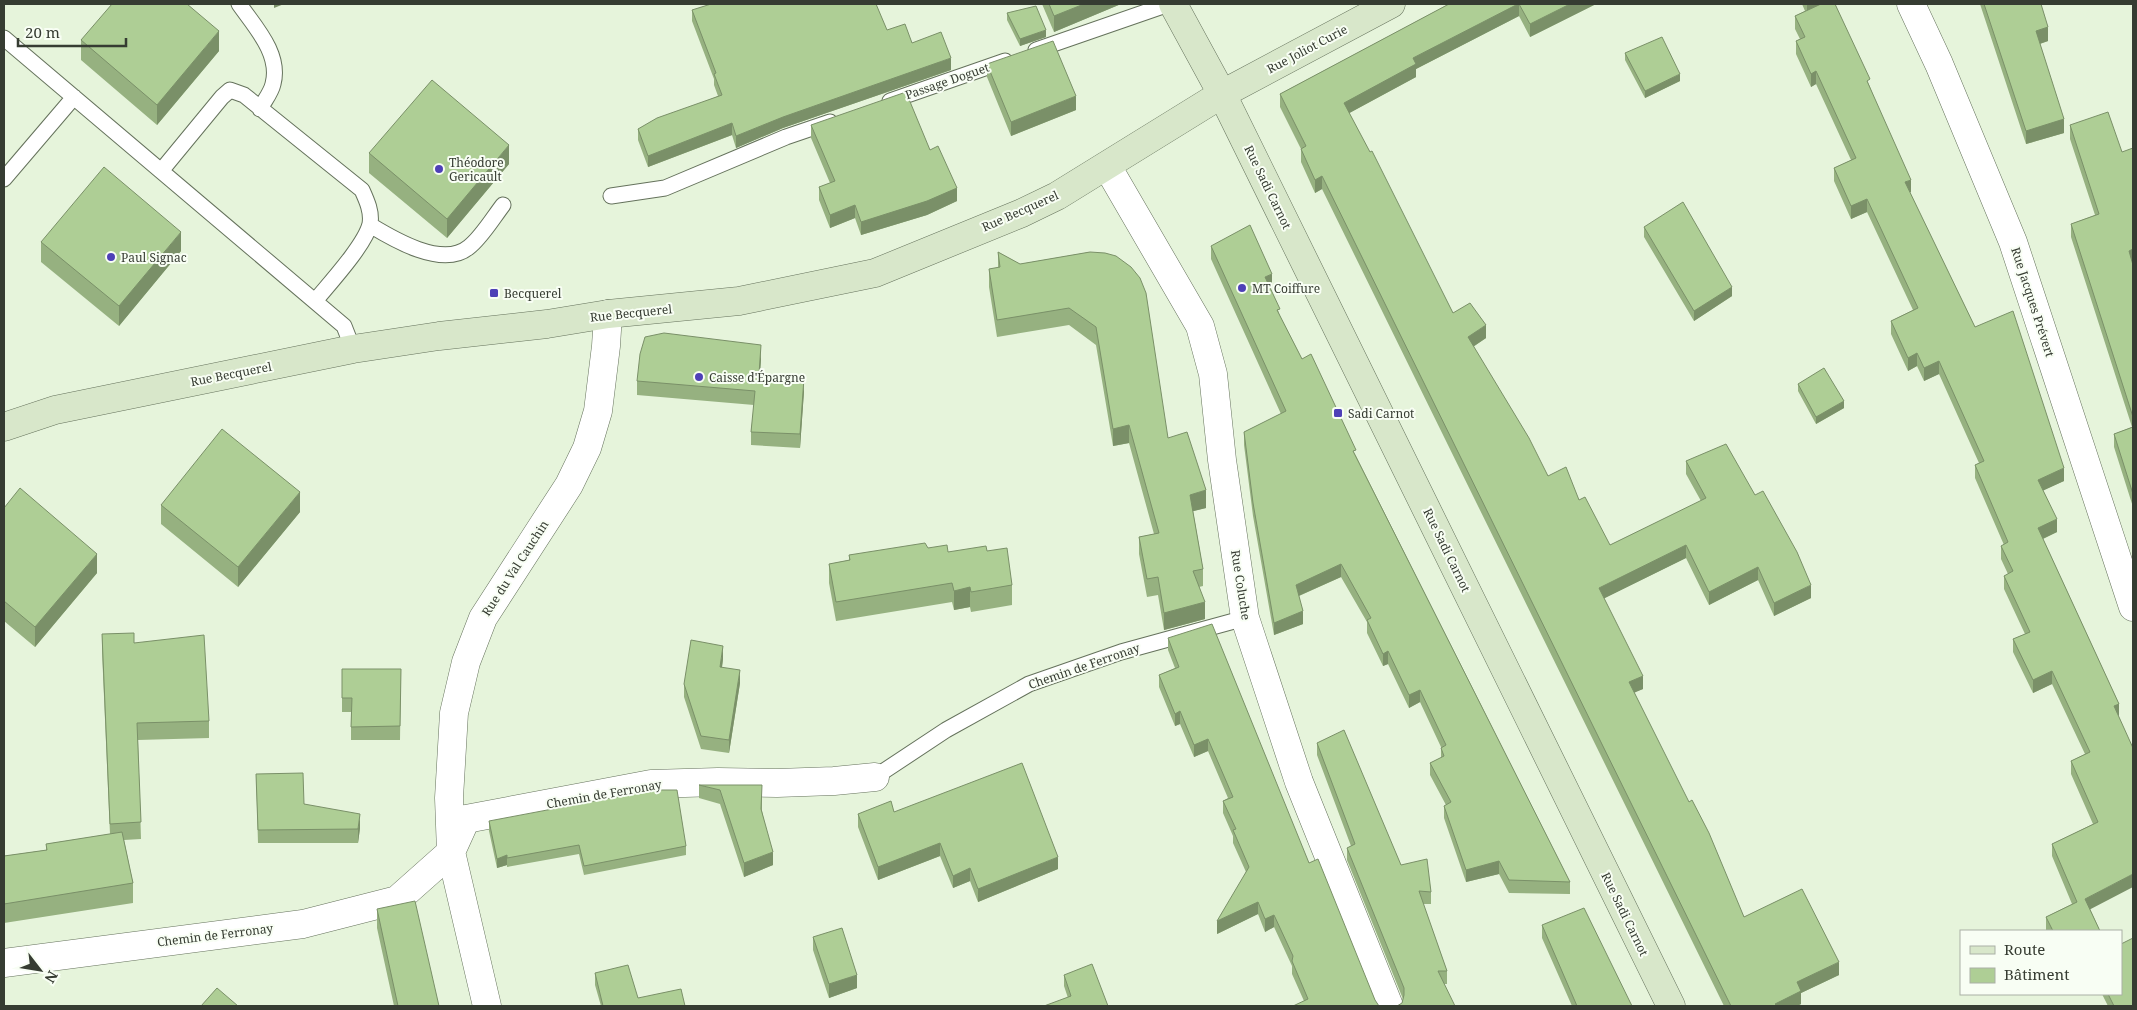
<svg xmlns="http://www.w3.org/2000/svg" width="2137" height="1010" font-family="'Noto Serif',serif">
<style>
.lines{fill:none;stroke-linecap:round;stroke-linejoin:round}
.lane-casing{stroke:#65725c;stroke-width:17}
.street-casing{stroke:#65725c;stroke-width:29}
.secondary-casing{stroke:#65725c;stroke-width:29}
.lane{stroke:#fff;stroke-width:15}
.street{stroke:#fff;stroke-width:28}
.secondary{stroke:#d8e7ca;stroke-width:28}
.wall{fill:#96b180}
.shaded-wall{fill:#7a9068}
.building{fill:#aece95;stroke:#7a9068}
.poi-dot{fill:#4e40b7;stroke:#f8fef4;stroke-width:2}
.labels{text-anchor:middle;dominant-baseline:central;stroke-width:4;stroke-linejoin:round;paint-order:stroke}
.street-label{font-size:12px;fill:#363c32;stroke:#f8fef4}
.poi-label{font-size:12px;fill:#363c32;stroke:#f8fef4;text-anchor:start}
</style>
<rect width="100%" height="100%" fill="#e6f4db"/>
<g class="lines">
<defs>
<path id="lane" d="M239 4C255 27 281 54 273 84 271 93 264 101 260 109
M4 38 344 326 353 349
M1036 50 1169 4
M890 101 1005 61
M161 171 222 97 230 90 244 95 362 190C367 201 372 212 370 224 365 245 329 284 315 301
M4 179 74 97
M611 196 665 188 786 137 830 122
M370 225C393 239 443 269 469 247 481 238 493 218 503 205
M875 777 946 730 1029 684 1121 652 1245 618"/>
<path id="street" d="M1911 4 1939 64 2013 242 2133 607
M1107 166 1200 326 1213 374 1222 460 1245 618 1299 782 1389 1006
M4 963 303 924 397 900 451 852 466 819 651 784 718 782 777 783 834 781 875 777
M487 1006 451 852 449 798 454 713 466 662 483 618 569 485 587 448 598 411 606 346 608 314"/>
<path id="secondary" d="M1173 4 1222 94 1671 1006
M4 427 55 410 353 349 439 336 547 324 608 314 739 301 875 273 1022 213 1057 196 1222 94 1391 4"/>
</defs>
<!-- lane casing -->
<use href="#lane" class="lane-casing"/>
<!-- street casing -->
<use href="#street" class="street-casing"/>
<!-- secondary casing -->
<use href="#secondary" class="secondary-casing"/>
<!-- lane -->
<use href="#lane" class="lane"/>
<!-- street -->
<use href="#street" class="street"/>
<!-- secondary -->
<use href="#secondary" class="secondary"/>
</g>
<!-- wall -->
<path class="wall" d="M1042 4H1121L1054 32Z
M1449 4H1596L1530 37 1519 16 1416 69V77L1349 113 1453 313 1486 338 1473 347 1548 476 1579 500 1610 545 1701 501 1686 474V461L1811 598 1774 616 1758 580 1709 605 1686 558 1604 598 1643 689 1634 692 1744 917 1839 975 1801 993V1004L1797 1006H1724L1322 189 1315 193 1301 162V149L1280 107V94Z
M1802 4H1835L1870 87 1910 193 1975 327 2064 481 2043 490 2057 532 2043 539 2119 704 2090 909 2100 931H2047L2046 930V917L2072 904 2052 856V844L2093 824 2071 774V761L2085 754 2052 684 2033 693 2013 652V639L2025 634 2004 589V576L2008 574 2001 559V546L2004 545 1975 478V465L1979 463 1939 374 1924 381 1917 366 1908 371 1891 334V321L1913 310 1867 212 1851 219 1834 181V168L1851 160 1816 84 1811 87 1796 54V41L1800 39 1795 29V16L1805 11Z
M1980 4H2041L2048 41 2040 44 2064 133 2026 144Z
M692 10 887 30 912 43 951 70 783 128 736 148 732 135 648 167 638 140V129L718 96 714 85V79L692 21Z
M1007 13 1046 37 1020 46 1007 20Z
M81 40 219 51 157 125 81 60Z
M1625 53 1680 81 1645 98 1625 60Z
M987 64 1076 110 1011 136 987 77Z
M811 125 930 150 957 201 927 215 861 235 855 218 830 228 819 200V187L830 183 811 138Z
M2070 125 2122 152 2133 265V507L2114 447V434L2132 427 2071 237V224L2095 215 2070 139Z
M369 153 509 164 447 238 369 173Z
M1644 227 1732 296 1694 321 1644 237Z
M41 242 181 251 119 326 41 262Z
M1211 246 1272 286 1270 287 1280 316 1302 359 1356 456 1570 882V894L1509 893 1499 874 1466 882 1444 818V806L1446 805 1430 775V763L1441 758V747L1420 702 1409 708 1388 664 1383 666 1367 633V622L1341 577 1299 596 1303 624 1274 635 1253 516 1244 445V432L1281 414 1211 259Z
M998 252 1020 264 1090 252 1168 438 1206 508 1193 511 1203 569V586L1199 587 1205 619 1164 630 1158 595 1147 597 1139 554V537L1154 534 1129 443 1113 446 1096 345 1069 325 997 337 989 287V269L998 268Z
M761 358 760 374 804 391 800 448 751 445V432L754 405 637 395V381Z
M1798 384 1844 408 1816 424 1798 391Z
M161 505 300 512 238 587 161 524Z
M4 508 97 573 35 647 4 621Z
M928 548 948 552 987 551 1012 585V605L971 612 970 607 954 610 952 602 836 621 829 583V564L849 560V555Z
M102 634 209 721V738L138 740 141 839 124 840 133 883V903L4 923V856L46 850V844L110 834 102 651Z
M1168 638 1309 863 1375 1000 1304 1001 1292 974V966L1274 927 1265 932 1258 914 1217 934 1246 872 1233 843V836L1223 813V801L1228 798 1208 751 1194 757 1180 724 1175 726 1159 687V675L1175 668 1168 650Z
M723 659 722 668 740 683 729 753 701 749 684 697V684Z
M342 669H401L400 740H351V712H342Z
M1317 743 1401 865 1431 892V904H1423L1447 971V984H1444L1402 1003 1403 999 1347 860V848L1351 846 1317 755Z
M256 774 304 804 360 828 358 843H258Z
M699 785 762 798V811L773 865 744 877 720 804 699 798Z
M894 812 1058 869 978 902 970 881 953 888 940 856 878 880 858 827V814Z
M489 821 686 846V855L584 875 579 854 507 867V865L497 868 489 831Z
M377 909 439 1006H394L377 928Z
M1542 925 1632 1006H1572L1542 938Z
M813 937 857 988 829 998 813 950Z
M595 973 638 998 685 1006H601L595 985Z
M1064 975 1108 1006 1068 998 1064 986Z
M2102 994H2121L2133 1006H2108Z"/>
<!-- shaded-wall -->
<path class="shaded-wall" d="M274 4H284L274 8Z
M1084 4H1121L1054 32V16Z
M1518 4H1519V16L1416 69V77L1344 116V103L1413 58Z
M1570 4H1596L1530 37V24Z
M1807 4H1833L1807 15Z
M2048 27V41L2036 45V31Z
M1046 30V37L1020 46V39Z
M219 31V51L157 125V105Z
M951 58V70L783 128 736 148V136L783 117Z
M1816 71V84L1811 87V74Z
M1680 74V81L1645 98V91Z
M1076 96V110L1011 136V122Z
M2064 119V133L2026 144V131Z
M732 123V135L648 167V156Z
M509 145V164L447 238V219Z
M1322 176V189L1315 193V180Z
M1911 180V192L1905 195V182Z
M957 188V201L927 215 861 235V222Z
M1867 199V212L1851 219V206Z
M855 205V218L830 228V215Z
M181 232V251L119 326V306Z
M2133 249V262L2129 264V251Z
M1272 274V286L1265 289V277Z
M1732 287V296L1694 321V311Z
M1486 325V338L1468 350V337Z
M761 345V358L759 388V374Z
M1917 353V366L1908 371V358Z
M1939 361V374L1924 381V368Z
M804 378V391L800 448V434Z
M1844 401V408L1816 424V417Z
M1129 425V443L1113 446V429Z
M2064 468V481L2038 493V480Z
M1206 490V508L1190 512V495Z
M300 492V512L238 587V567Z
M2057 519V532L2038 541V528Z
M1686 545V558L1599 601V588Z
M97 554V573L35 647V627Z
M1341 564V577L1296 597V585Z
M1758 567V580L1709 605V592Z
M1811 585V598L1774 616V603Z
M970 587V607L954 610V591Z
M1205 602V619L1164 630V613Z
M1303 611V624L1274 635V623Z
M723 646V659L720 680V667Z
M1388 651V664L1383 666V654Z
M740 670V683L729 753V740Z
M2052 671V684L2033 693V680Z
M1643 676V689L1629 695V682Z
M1420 690V702L1409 708V695Z
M2119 704V717L2114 706Z
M1180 711V724L1175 726V714Z
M1208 739V751L1194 757V745Z
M360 814V828L358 843V829Z
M940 843V856L878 880V867Z
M773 852V865L744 877V863Z
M507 855V865L497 868V859Z
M1058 857V869L978 902V889Z
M1499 861V874L1466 882V870Z
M970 868V881L953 888V876Z
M2133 874V887L2085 912V899Z
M1258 902V914L1217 934V921Z
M1274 915V927L1265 932V919Z
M1839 962V975L1801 993V1004L1797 1006H1775V1004L1797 982Z
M857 975V988L829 998V984Z"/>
<!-- building -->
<path class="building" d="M112 4H187L219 31 157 105 81 40Z
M711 4H876L887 30 905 24 912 43 941 32 951 58 783 117 736 136 732 123 648 156 638 129 657 118 722 95 714 74 716 73 692 10Z
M1049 4H1084L1054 16Z
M1449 4H1518L1413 58 1416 64 1344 103 1370 152 1372 151 1453 313 1470 303 1486 325 1468 337 1529 438 1548 476 1566 467 1579 500 1585 497 1610 545 1706 498 1686 461 1726 444 1755 495 1763 491 1797 552 1811 585 1774 603 1758 567 1709 592 1686 545 1599 588 1643 676 1629 682 1689 802 1692 800 1709 833 1744 917 1802 889 1839 962 1797 982 1801 991 1775 1004 1777 1006H1731L1322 176 1315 180 1301 149 1306 146 1280 94Z
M1519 4H1570L1530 24Z
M1821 4H1835L1870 79 1867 81 1911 180 1905 182 1975 327 2013 311 2064 468 2038 480 2057 519 2038 528 2119 704 2114 706 2133 748V874L2085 899 2100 931H2053L2046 917 2077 902 2052 844 2098 822 2071 761 2090 752 2052 671 2033 680 2013 639 2030 632 2004 576 2013 571 2001 546 2008 542 1975 465 1984 461 1939 361 1924 368 1917 353 1908 358 1891 321 1918 308 1867 199 1851 206 1834 168 1856 158 1816 71 1811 74 1796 41 1805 37 1795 16Z
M1984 4H2041L2048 27 2036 31 2064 119 2026 131Z
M1036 6 1046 30 1020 39 1007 13Z
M1662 37 1680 74 1645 91 1625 53Z
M1053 41 1076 96 1011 122 987 64Z
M432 80 509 145 447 219 369 153Z
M906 92 930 150 938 146 957 188 927 201 861 222 855 205 830 215 819 187 835 181 811 125Z
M2108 112 2122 152 2133 148V249L2129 251 2133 265V417L2071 224 2099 214 2070 125Z
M104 167 181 232 119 306 41 242Z
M1683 202 1732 287 1694 311 1644 227Z
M1250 225 1272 274 1265 277 1280 309 1277 310 1302 359 1311 354 1356 450 1353 451 1570 882 1509 880 1499 861 1466 870 1444 806 1451 802 1430 763 1444 756 1441 748 1446 745 1420 690 1409 695 1388 651 1383 654 1367 620 1371 618 1341 564 1296 585 1303 611 1274 623 1253 503 1244 432 1286 411 1211 246Z
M998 252 1020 264 1090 252 1105 253 1116 256 1131 267 1140 278 1146 293 1168 438 1187 432 1206 490 1190 495 1203 569 1193 571 1205 602 1164 613 1158 577 1147 579 1139 537 1159 533 1129 425 1113 429 1096 327 1069 308 997 320 989 269 1000 267Z
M664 333 761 345 759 374 804 378 800 434 751 432 755 391 637 381 640 354 645 337Z
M1824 368 1844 401 1816 417 1798 384Z
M2133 427V494L2114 434Z
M222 429 300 492 238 567 161 505Z
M20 488 97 554 35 627 4 601V508Z
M925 543 928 548 947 545 948 552 986 546 987 551 1007 548 1012 585 971 592 970 587 954 591 952 583 836 602 829 564 850 560 849 555Z
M1212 624 1309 863 1318 859 1375 1000 1379 1006H1381H1293L1308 999 1292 961 1293 956 1274 915 1265 919 1258 902 1217 921 1249 867 1233 830 1236 829 1223 801 1233 797 1208 739 1194 745 1180 711 1175 714 1159 675 1179 667 1168 638Z
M134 633V643L204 635 209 721 137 723 141 822 110 824 102 634Z
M691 640 723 646 720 667 740 670 729 740 701 736 684 684Z
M342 669H401L400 726 351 727 352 698H342Z
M1344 730 1401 865 1427 859 1431 892 1419 891 1447 971H1438L1455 1006H1397L1402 1003 1404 995V988L1347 848 1355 844 1317 743Z
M1022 763 1058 857 978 889 970 868 953 876 940 843 878 867 858 814 891 801 894 812Z
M303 773 304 804 360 814 358 829 258 830 256 774Z
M699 785H762L761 809 773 852 744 863 720 790Z
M653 790H677L686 846 584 866 579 845 507 858V855L497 859 489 821Z
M122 832 133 883 4 904V856L47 850 46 844Z
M415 901 439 1006H398L377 909Z
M1584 908 1632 1006H1577L1542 925Z
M842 928 857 975 829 984 813 937Z
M2133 938V1006H2114L2108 994H2121V944Z
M1092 964 1108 1006H1044L1071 996 1064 975Z
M628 965 638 998 681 989 685 1006H603L595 973Z
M217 988 238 1006H201Z"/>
<!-- markers -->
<g class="poi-dot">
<circle cx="439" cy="169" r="5"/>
<circle cx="111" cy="257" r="5"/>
<circle cx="1242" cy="288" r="5"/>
<rect x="489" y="288" width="10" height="10" rx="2.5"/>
<circle cx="699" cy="377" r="5"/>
<rect x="1333" y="408" width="10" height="10" rx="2.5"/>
</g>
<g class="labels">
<!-- street labels -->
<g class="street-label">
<text transform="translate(1307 49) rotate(-28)">Rue Joliot Curie</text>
<text transform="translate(947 81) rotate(-19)">Passage Doguet</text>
<text transform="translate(1268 187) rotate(64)">Rue Sadi Carnot</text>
<text transform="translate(1020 211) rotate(-24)">Rue Becquerel</text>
<text transform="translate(2033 302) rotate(72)">Rue Jacques Prévert</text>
<text transform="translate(631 313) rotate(-6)">Rue Becquerel</text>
<text transform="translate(231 374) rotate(-11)">Rue Becquerel</text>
<text transform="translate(1447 550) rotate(64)">Rue Sadi Carnot</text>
<text transform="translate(515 568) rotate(-57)">Rue du Val Cauchin</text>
<text transform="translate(1241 585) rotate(81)">Rue Coluche</text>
<text transform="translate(1084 666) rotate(-19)">Chemin de Ferronay</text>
<text transform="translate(604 794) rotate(-10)">Chemin de Ferronay</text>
<text transform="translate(1625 914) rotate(64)">Rue Sadi Carnot</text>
<text transform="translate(215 935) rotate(-7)">Chemin de Ferronay</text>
</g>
<!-- poi labels -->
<g class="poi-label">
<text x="449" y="162">Théodore<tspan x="449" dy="14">Gericault</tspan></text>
<text x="121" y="257">Paul Signac</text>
<text x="1252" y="288">MT Coiffure</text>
<text x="504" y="293">Becquerel</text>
<text x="709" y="377">Caisse d'Épargne</text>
<text x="1348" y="413">Sadi Carnot</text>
</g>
</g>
<!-- border -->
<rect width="2137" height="1010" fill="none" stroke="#363c32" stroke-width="10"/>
<!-- legend -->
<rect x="1960" y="930" width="162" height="65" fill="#f8fef4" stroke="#aab0a6"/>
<rect x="1970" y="946" width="25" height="8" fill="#d8e7ca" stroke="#aab0a6"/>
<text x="2004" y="955" font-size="15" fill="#363c32">Route</text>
<rect x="1970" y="968" width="25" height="15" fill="#aece95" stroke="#aab0a6"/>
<text x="2004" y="980" font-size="15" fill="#363c32">Bâtiment</text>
<!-- north arrow -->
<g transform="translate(40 970) rotate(121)" stroke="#f8fef4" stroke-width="4" paint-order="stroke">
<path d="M0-4L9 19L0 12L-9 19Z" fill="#363c32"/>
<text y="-8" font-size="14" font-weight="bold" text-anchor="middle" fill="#363c32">N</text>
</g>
<!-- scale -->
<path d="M18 38v8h108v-8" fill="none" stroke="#363c32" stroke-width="2.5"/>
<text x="25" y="38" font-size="15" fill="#363c32" stroke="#f8fef4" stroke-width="4" paint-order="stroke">20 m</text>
</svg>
